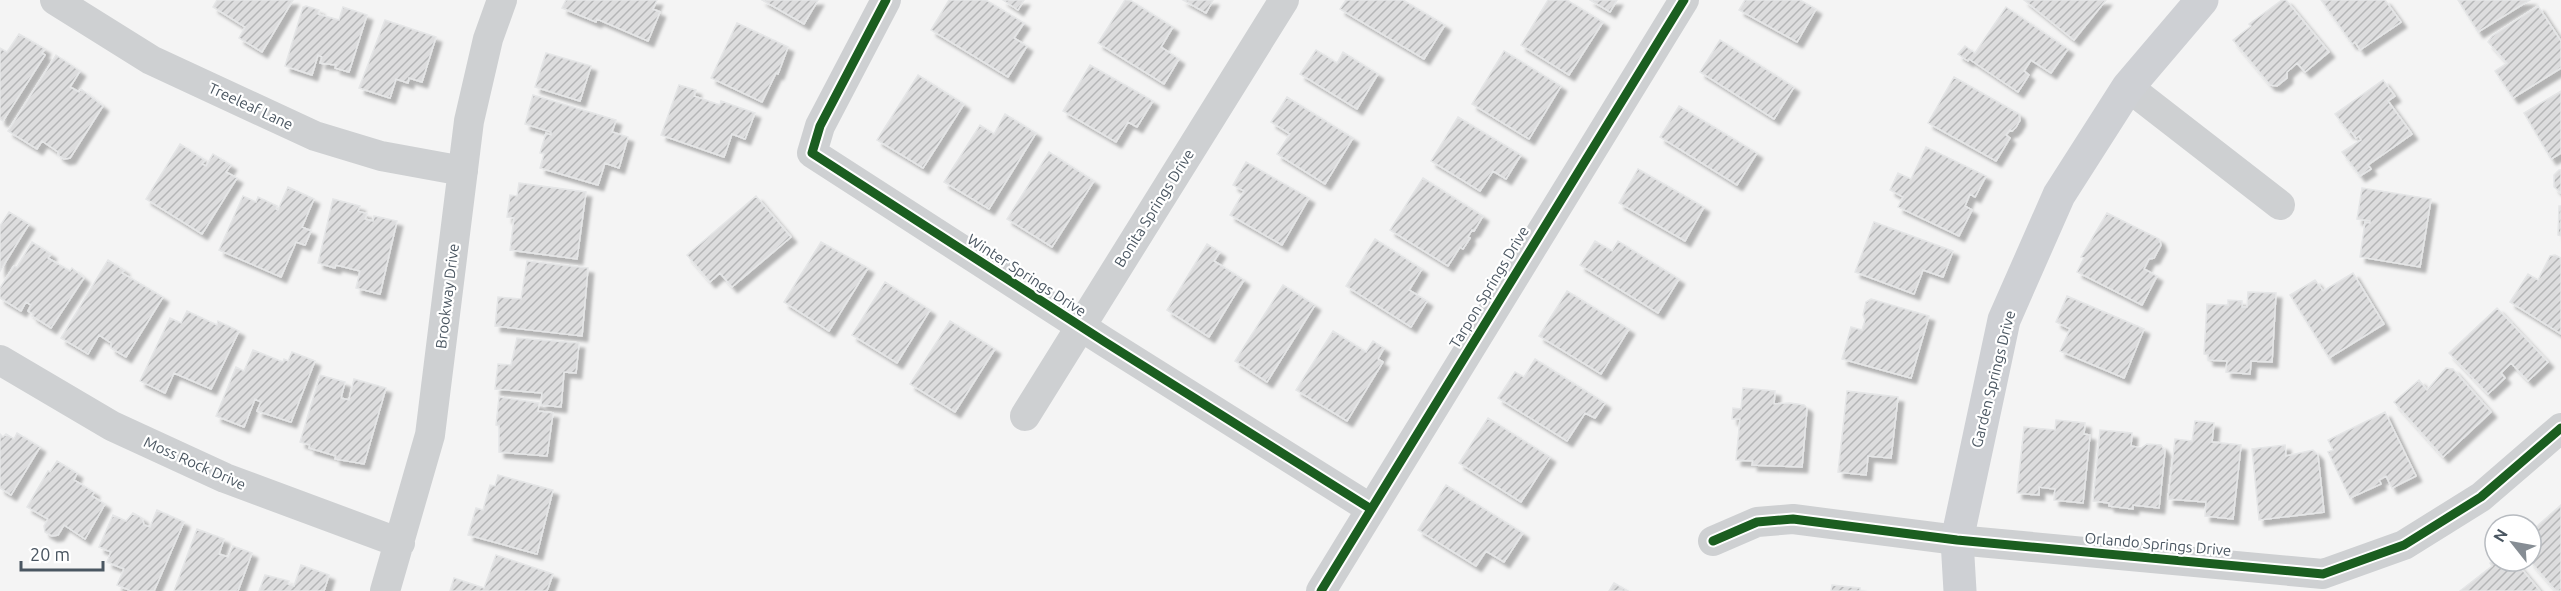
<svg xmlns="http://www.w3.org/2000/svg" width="2561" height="591" font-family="Ubuntu,sans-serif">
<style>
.building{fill:url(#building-hatch);stroke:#e5e6e7;stroke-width:1.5;filter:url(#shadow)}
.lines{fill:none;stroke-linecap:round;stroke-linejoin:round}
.street{stroke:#ced0d2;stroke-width:30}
.secondary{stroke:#ced0d4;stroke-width:33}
.cycleway-casing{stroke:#fff;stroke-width:13}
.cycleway{stroke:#1b5e20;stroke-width:9}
.labels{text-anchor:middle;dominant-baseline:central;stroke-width:4.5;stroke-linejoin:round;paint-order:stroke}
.street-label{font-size:15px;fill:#4a5661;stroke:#fff}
</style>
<defs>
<pattern id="building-hatch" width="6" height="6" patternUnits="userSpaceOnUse" patternTransform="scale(1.5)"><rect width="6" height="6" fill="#ddddde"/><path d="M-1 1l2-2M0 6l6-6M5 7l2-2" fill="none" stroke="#b5b6b7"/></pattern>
<filter id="shadow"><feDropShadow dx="5.5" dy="5.5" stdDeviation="1.5" flood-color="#0004"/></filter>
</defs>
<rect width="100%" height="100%" fill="#f4f4f4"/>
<!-- building -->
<path class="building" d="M217 0H293L262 52 239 38 245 27 213 7Z
M566 0H657L653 9 660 12 648 41 597 19 596 22 562 8Z
M762 0H818L804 24Z
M949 0H986L1024 23 1014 38 1027 46 1008 77 931 30Z
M1003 0H1024L1018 10Z
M1125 0H1130L1173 27 1161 47 1179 59 1164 84 1098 43Z
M1183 0H1213L1206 13Z
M1346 0H1403L1445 25 1424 59 1340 9Z
M1548 0H1567L1603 22 1569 75 1521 45Z
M1590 0H1617L1610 12Z
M1745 0H1800L1816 9 1797 42 1739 10Z
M2024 0H2106L2074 40Z
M2282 0H2286L2329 52 2305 72 2297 63 2287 72V78L2277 86 2270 85 2233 40 2251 26 2249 24Z
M2321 0H2385L2401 22 2360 50 2355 42 2352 44Z
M2458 0H2530L2478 32Z
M306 6 319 10 318 14 339 20 343 7 367 15 349 72 335 68 336 65 320 63 322 57 318 55 312 75 285 66 303 7Z
M2538 6 2561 41V68L2513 98 2495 71 2507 63 2488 42 2492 36Z
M2006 7 2068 49 2051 73 2031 60 2024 71 2029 75 2018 92 1969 59 1968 61 1958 54 1965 46 1975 53Z
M385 20 436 37 422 82 409 78 408 83 396 79 390 98 359 88Z
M737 23 788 47 778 74 776 73 762 102 711 78Z
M19 34 45 49 42 53 45 55 3 121 0 119V48L7 52Z
M1720 40 1794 87 1774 119 1700 72Z
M1316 50 1337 63 1343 52 1378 74 1357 109 1300 74Z
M1504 51 1561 86 1529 139 1472 104Z
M546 53 591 66 580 101 535 87Z
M56 55 80 71 70 87 79 92 81 89 103 106 70 158 64 159 58 155V152L42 141 37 149 8 131Z
M1090 65 1153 101 1137 127 1128 122 1116 142 1063 111Z
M918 75 964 104 923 168 877 140Z
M1954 77 2019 114 2020 120 2016 127 2012 131 2010 130 2006 135 2010 138 1996 161 1928 123Z
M2383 80 2395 96 2388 101 2412 134 2368 165 2371 169 2360 176 2342 152 2361 140 2359 136 2356 138 2351 131 2349 133 2335 114Z
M679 85 696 90 694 96 720 105 721 101 755 113 745 139 732 134 724 157 661 135Z
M2561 91V153L2551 159 2524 113Z
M533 95 616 120 612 132 628 137 619 168 605 163 598 185 540 168 544 154 540 153 546 133 551 135V132L525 124Z
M1287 97 1353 138 1325 184 1277 154 1290 134 1271 122Z
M1679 106 1757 153 1737 185 1660 137Z
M1005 114 1036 133 989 209 944 182 980 125 994 134Z
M1458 117 1521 155 1506 179 1493 171 1480 191 1431 161Z
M180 144 205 160 202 164 206 166 213 154 231 165 226 172 237 178 202 234 146 199Z
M1926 147 1986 176 1975 197 1970 194 1965 206 1972 210 1959 236 1898 207 1903 197 1890 190 1898 173 1911 179Z
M1049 152 1094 181 1052 247 1007 219Z
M1246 162 1309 198 1282 245 1230 215 1244 191 1233 185Z
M1638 169 1704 207 1685 241 1619 203Z
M2559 170H2561V193L2554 187V175Z
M1423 178 1483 216 1474 231 1472 230 1468 237 1470 238 1463 249 1460 247 1448 266 1390 230Z
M519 183 586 192 577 259 510 250 514 218 507 217 510 195 517 196Z
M288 187 314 199 302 227 311 231 305 245 296 242 281 277 219 250 243 196 256 202 258 197 277 206 276 209 278 210Z
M2362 188 2431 199 2420 267 2360 257 2365 222 2370 223V221L2357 219Z
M756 196 791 237 732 287 720 273 710 282 687 255Z
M333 199 360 206 358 211 367 214 365 219 373 221 374 216 397 221 380 294 356 288 360 271 336 265 335 268 318 263Z
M2559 206H2561V236L2558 235Z
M9 212 29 224 0 271V226Z
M2107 213 2159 239 2161 245 2154 258 2149 259 2144 269 2157 276 2142 305 2077 272 2084 258 2081 257Z
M1874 222 1953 251 1943 277 1923 270 1914 294 1855 272Z
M1375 239 1422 269 1409 290 1427 301 1411 327 1346 286Z
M1595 241 1612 251 1618 241 1679 279 1658 313 1580 265Z
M32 242 51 254 48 258 70 271 72 268 84 278 51 328 32 316 33 314 28 311 31 305 26 302 21 311 0 298V288L14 266 17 267Z
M821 242 868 268 829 331 784 302Z
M1207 244 1220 252 1214 261 1244 280 1209 337 1167 310Z
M2555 255 2561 258V334L2510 302 2528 274 2538 280 2550 256Z
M108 260 124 270 122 273 163 297 126 357 111 348V343L99 335 88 354 61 338Z
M527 261 588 268 582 336 495 326 498 297 521 299Z
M2353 273 2384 324 2329 358 2290 295 2315 280 2323 291Z
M885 282 930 310 897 363 852 335Z
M1283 285 1315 305 1267 382 1235 361Z
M1567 291 1629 329 1601 374 1539 336Z
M2248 292 2276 293 2272 362 2251 361 2250 374 2226 372 2227 361 2208 360V355L2204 354 2207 304 2228 305V300L2242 301V307H2247Z
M2067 296 2144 329 2124 378 2060 351 2070 329 2056 322Z
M1871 299 1929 316 1911 378 1842 359 1851 327 1862 330 1865 320 1863 315 1866 302Z
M2497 308 2548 362 2528 381 2511 363 2501 373 2505 378 2488 394 2449 353Z
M187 311 217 325 218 321 239 331 211 389 174 373 165 393 140 381 170 318 181 323Z
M950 321 995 349 955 412 910 384Z
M1333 331 1366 352 1373 341 1384 348 1378 359 1383 362 1347 421 1296 390Z
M517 338 579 343 576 373 564 372 561 407 541 405 542 393 495 389 498 364 511 365Z
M253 350 283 362 284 359 288 361 292 352 315 361 291 422 257 411 261 402 255 399 244 427 216 416 236 367 244 371Z
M1535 359 1605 403 1595 418 1585 413 1567 441 1498 398 1515 372 1524 377Z
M2446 368 2453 369 2491 412 2443 457 2394 402 2419 380 2427 390Z
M320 375 345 382 341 398 349 400 354 379 386 388 364 464 335 459 336 456 309 448 310 445 300 442Z
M1743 388 1775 391 1774 404 1790 403 1804 405 1807 408 1802 467 1752 465 1753 461 1736 460 1740 419H1732L1733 408 1741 409Z
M1847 391 1898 397 1891 458 1868 456 1866 475 1838 472Z
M499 397 539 403 538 411 553 413 547 456 499 452V426L496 425Z
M2385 412 2416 476 2392 488 2386 476 2379 480 2381 484 2350 498 2328 452 2333 450 2328 440Z
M1488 418 1550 457 1521 502 1459 463Z
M2056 420 2085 423 2084 434 2090 435 2083 503 2054 500 2055 489 2039 487V495L2017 493 2024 427 2055 430Z
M2195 421 2214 423 2212 442 2241 445 2233 519 2205 516 2206 502 2168 499 2175 439 2192 441Z
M2100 430 2132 433 2131 446 2141 448 2147 444 2161 445 2165 451 2159 508 2133 505V509L2109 506V503L2093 501Z
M17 433 40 447 11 495 0 488V434L3 437 6 434 14 439Z
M2285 445 2286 456 2313 450 2318 455 2324 512 2259 520 2252 449Z
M57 461 77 473 74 480 94 492 92 496 105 504 85 539 64 525 58 535 52 536 45 532 44 526 48 519 27 507 48 471 50 472Z
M498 475 553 490 537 554 468 535 476 508 483 510 490 485 495 486Z
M1446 485 1523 533 1504 562 1486 551 1476 566 1418 530Z
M2561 505V591H2556L2530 561 2531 528 2534 525 2536 527Z
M157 510 184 522 154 591H131L117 585 124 569 107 562 111 552 99 547 113 515 126 521 133 513 142 518 144 525 150 527Z
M197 529 224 539 219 554 228 557 233 546 252 553 238 591H174Z
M496 555 553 574 547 591H450L454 578 484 588Z
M2495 558V561H2515L2540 591H2460L2492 566 2490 563Z
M301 565 329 575 324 591H259L265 575 289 581 288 584 294 586Z
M1614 583 1628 591H1609Z
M1832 585 1860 588V591H1831Z"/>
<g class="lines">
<!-- street -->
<path class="street" d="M55 0 151 60 315 136 381 156 463 171
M886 0 820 126 812 153 1105 342 1371 509
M2128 87 2280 205
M0 360 112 426 225 478 400 543
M1025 416 1284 0
M1713 541 1757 522 1793 519 1957 540 2323 574 2404 545 2481 497 2561 428
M385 591 430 435 469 121 488 39 502 0
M1321 591 1684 0"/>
<!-- secondary -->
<path class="secondary" d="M1960 591 1957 540 2004 320 2059 195 2128 87 2202 0"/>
<defs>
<path id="cycleway" d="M886 0 820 126 812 153 1105 342 1371 509
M1713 541 1757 522 1793 519 1957 540 2323 574 2404 545 2481 497 2561 428
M1321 591 1684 0"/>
</defs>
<!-- cycleway casing -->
<use href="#cycleway" class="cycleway-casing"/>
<!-- cycleway -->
<use href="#cycleway" class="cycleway"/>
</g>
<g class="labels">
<!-- street labels -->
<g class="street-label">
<text transform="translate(251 106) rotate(25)">Treeleaf Lane</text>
<text transform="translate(1154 208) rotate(-58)">Bonita Springs Drive</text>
<text transform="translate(1027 275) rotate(33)">Winter Springs Drive</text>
<text transform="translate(1489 287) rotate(-59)">Tarpon Springs Drive</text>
<text transform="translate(447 296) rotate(-83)">Brookway Drive</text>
<text transform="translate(1993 379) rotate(-76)">Garden Springs Drive</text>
<text transform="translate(195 463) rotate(24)">Moss Rock Drive</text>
<text transform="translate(2158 544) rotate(5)">Orlando Springs Drive</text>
</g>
</g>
<!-- north arrow -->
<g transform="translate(2513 543) rotate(301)"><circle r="28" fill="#ffffff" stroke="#b7bbc0" stroke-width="1.5"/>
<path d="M0-4.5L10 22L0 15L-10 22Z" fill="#868d94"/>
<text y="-9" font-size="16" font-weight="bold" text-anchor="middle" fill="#4a5661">N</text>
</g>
<!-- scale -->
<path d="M21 561v9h82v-9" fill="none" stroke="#4a5661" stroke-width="3"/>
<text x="30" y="561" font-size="18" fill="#4a5661" stroke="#ffffff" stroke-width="4.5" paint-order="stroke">20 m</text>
</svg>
